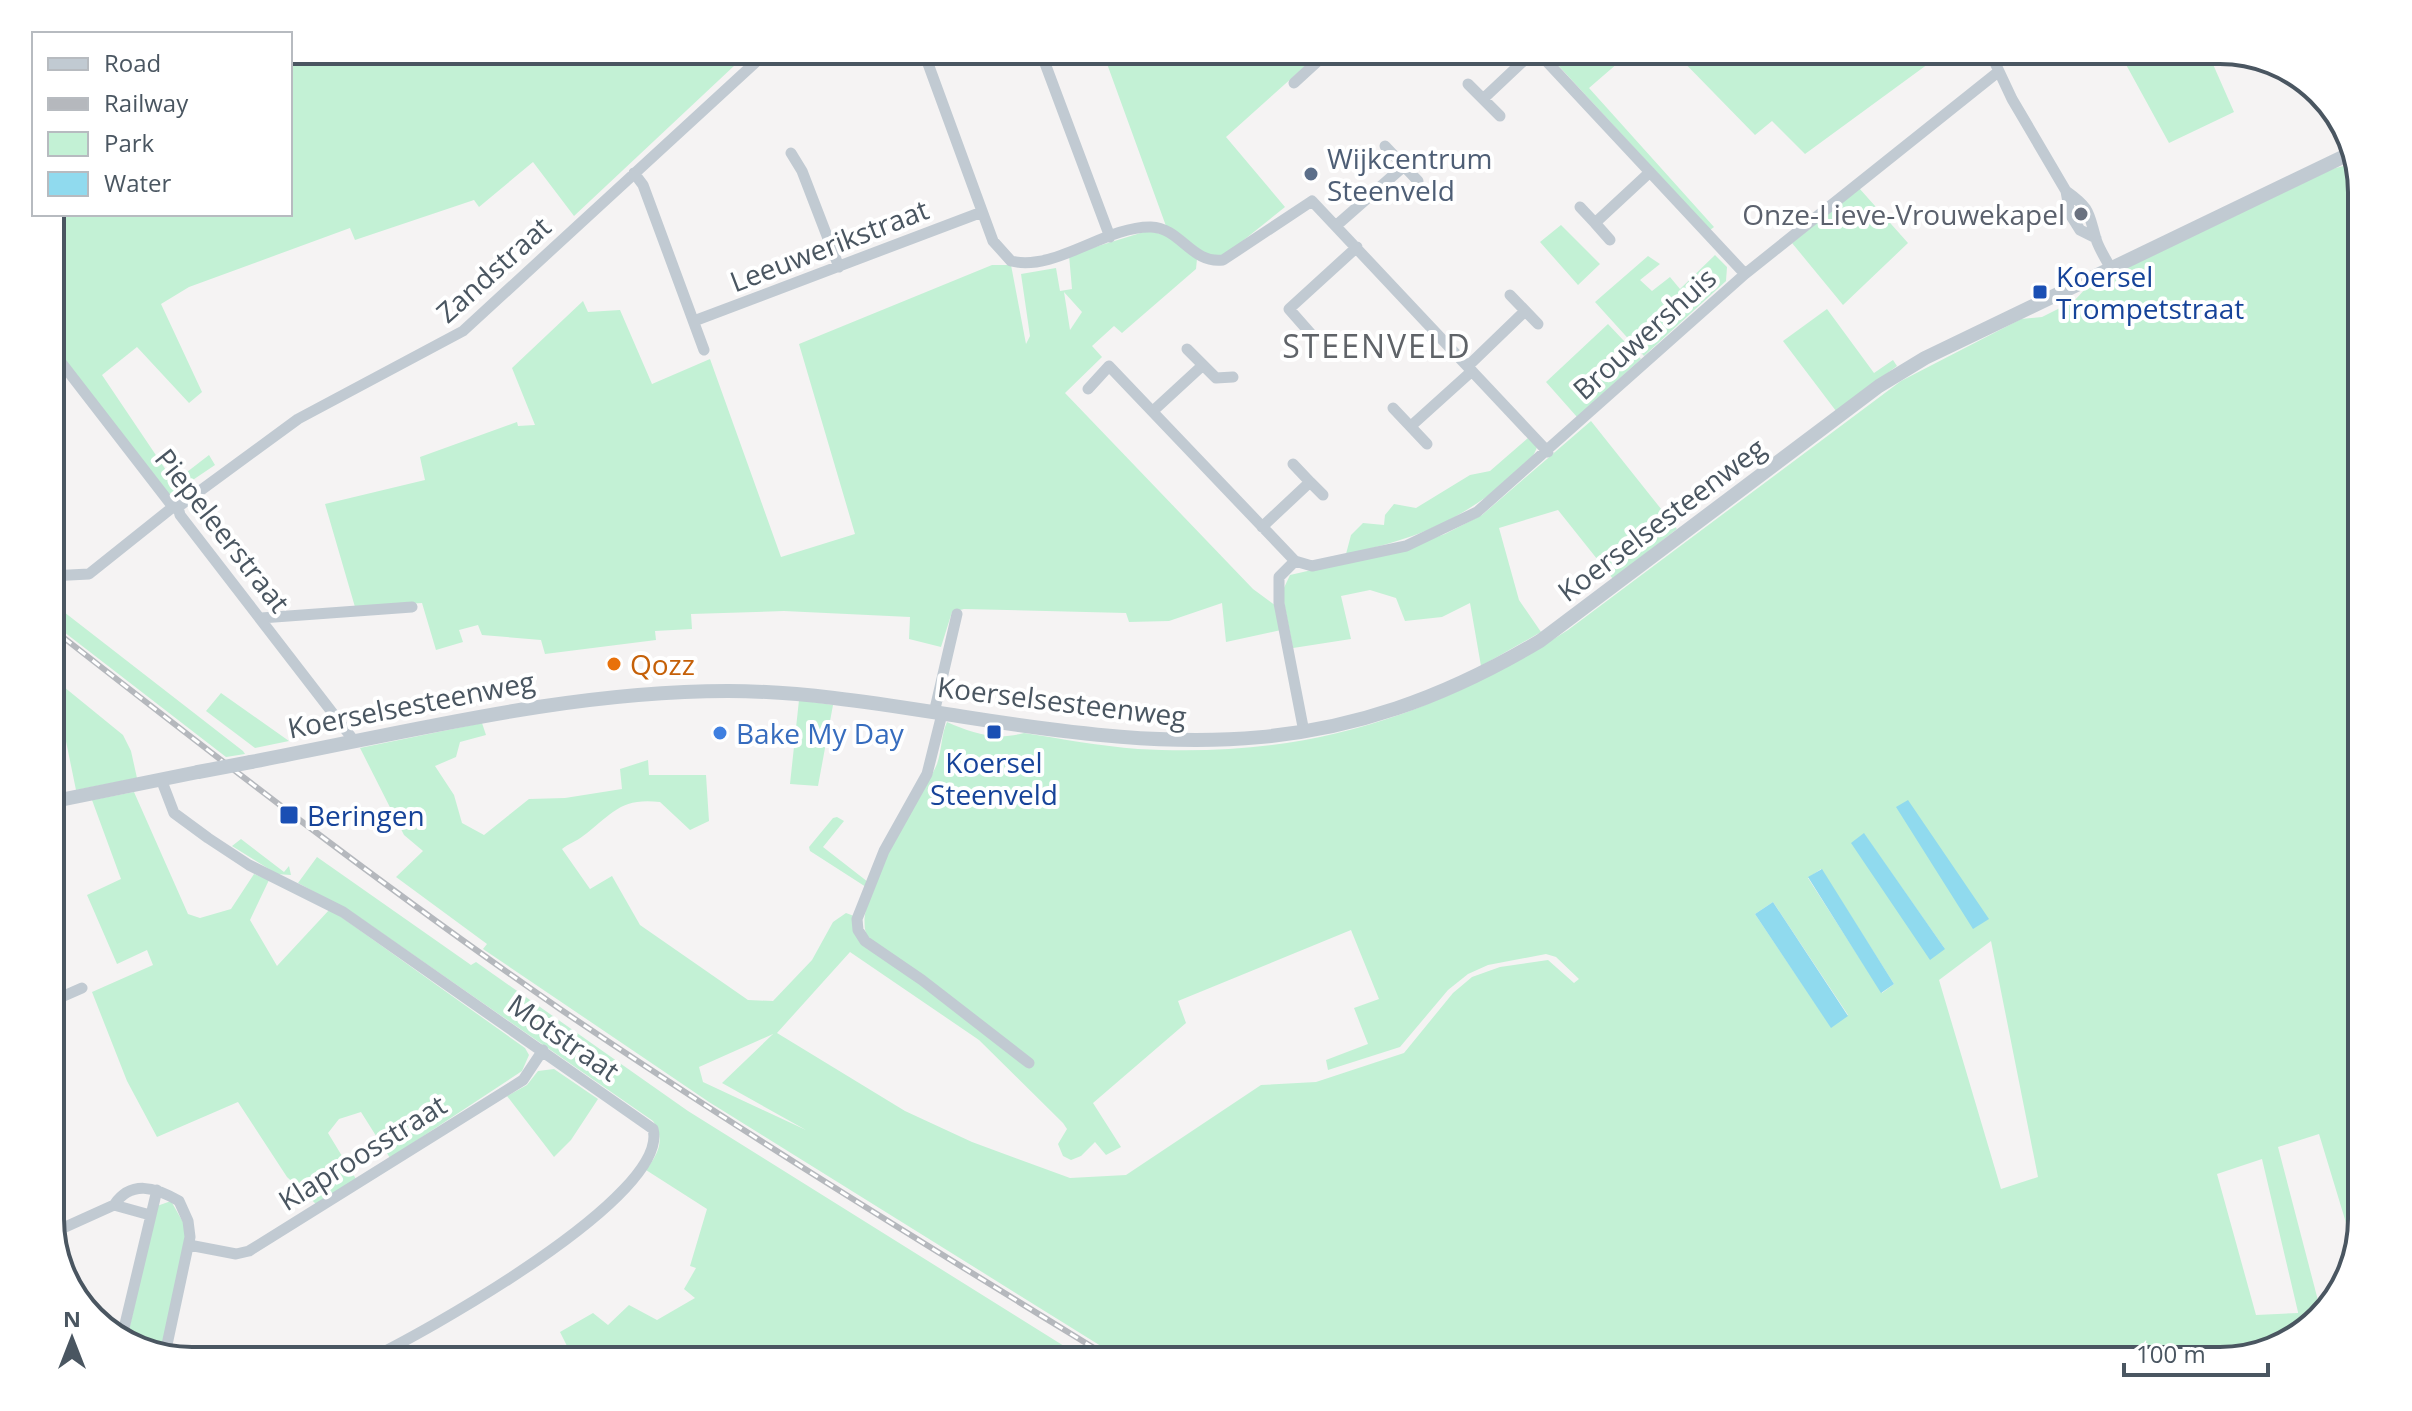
<svg xmlns="http://www.w3.org/2000/svg" width="2412" height="1411" font-family="'Open Sans',sans-serif">
<style>
.green{fill:#c3f1d5;fill-rule:evenodd}
.water{fill:#90daee}
.lines{fill:none;stroke-linecap:round;stroke-linejoin:round}
.minor{stroke:#c1cad2;stroke-width:11}
.tertiary{stroke:#c1cad2;stroke-width:14}
.rail-casing{stroke:#b5b8bd;stroke-width:6}
.rail{stroke:#fff;stroke-width:3;stroke-dasharray:9;stroke-linecap:butt}
.tertiary-bridge{stroke:#c1cad2;stroke-width:14}
.service-dot{fill:#5c6f8a;stroke:#fff;stroke-width:3}
.worship-dot{fill:#6b7280;stroke:#fff;stroke-width:3}
.transit-dot{fill:#1a4fb4;stroke:#fff;stroke-width:3}
.food-dot{fill:#e8710a;stroke:#fff;stroke-width:3}
.shop-dot{fill:#3f7fe0;stroke:#fff;stroke-width:3}
.labels{text-anchor:middle;dominant-baseline:central;stroke-width:8;stroke-linejoin:round;paint-order:stroke}
.service-label{font-size:28px;fill:#4e5e75;stroke:#fff;text-anchor:start}
.worship-label{font-size:28px;fill:#5b616d;stroke:#fff;text-anchor:end}
.street-label{font-size:28px;fill:#4a5661;stroke:#fff}
.transit-label{font-size:28px;fill:#164399;stroke:#fff;text-anchor:start}
.food-label{font-size:28px;fill:#c56008;stroke:#fff;text-anchor:start}
.shop-label{font-size:28px;fill:#366cbe;stroke:#fff;text-anchor:start}
.quarter-label{font-size:32px;letter-spacing:2px;fill:#5f6368;stroke:#fff}
.rim{fill:none;stroke:#4a5661;stroke-width:4}
</style>
<rect width="100%" height="100%" fill="#f5f3f3"/>
<!-- green -->
<path class="green" d="M290 50H751L574 216 533 162 479 207 474 200 355 240 350 228 189 287 161 304 202 392 189 403 137 347 102 375 174 482 209 455 215 465 169 496 50 342V214H290Z
M1102 50H1323L1226 137 1285 207 1225 255 1209 256 1166 226Z
M1544 50H1633L1589 88 1714 227 1710 230Z
M1672 50H1917L1928 64 1805 154 1772 121 1755 135Z
M2118 50H2216L2212 62 2234 112 2169 143Z
M2355 163 2362 183V1219L2354 1249 2319 1134 2278 1147 2321 1312 2291 1342 2220 1361H1125L709 1102 483 949 487 944 396 877 423 851 404 835 360 748 482 723 486 735 460 742 456 757 435 766 454 795 462 823 484 835 529 799 565 798 622 789 620 769 648 760 649 775H706L709 821 690 830 660 802C620 797 611 815 583 836 577 841 568 844 562 849L590 889 612 876 640 925 748 1000 773 1001 812 960 833 922 846 913 854 916 868 938C848 904 921 801 937 764 942 750 941 735 947 722 972 733 995 741 1024 733 1062 739 1100 746 1138 749 1306 758 1428 719 1568 630L1901 381 2021 319 2042 317 2074 301 2087 287 2332 169ZM1864 834 1945 949 1852 843ZM1821 869 1894 984 1882 993 1808 878ZM1773 902 1848 1015 1831 1027 1755 914ZM1351 930 1379 999 1354 1008 1368 1044 1326 1060 1328 1070 1400 1047 1448 990 1468 974 1488 965 1546 954 1556 957 1579 979 1574 983 1548 960 1500 967 1472 977 1453 993 1404 1053 1316 1082 1261 1085 1126 1175 1070 1178 972 1142 905 1111 777 1033 850 952 979 1040 1063 1123 1067 1129 1058 1144 1063 1156 1071 1160 1081 1156 1095 1142 1106 1155 1121 1147 1093 1103 1186 1023 1178 1001ZM1991 941 2038 1177 2001 1189 1939 980ZM773 1034 722 1083 806 1130 703 1082 699 1067ZM2262 1159 2298 1312V1313L2256 1315 2217 1174Z
M1859 188 1908 243 1843 305 1792 243Z
M1561 225 1600 264 1578 285 1540 242Z
M1147 231 1167 235 1197 259 1196 269 1122 333 1114 326 1092 346 1102 357 1065 393 1253 589 1276 606 1281 630 1226 642 1222 603 1169 621 1129 622 1126 613 964 609 952 612 941 647 909 639 910 617 784 611 691 614 692 629 655 631 656 640 545 654 541 640 482 635 478 625 459 630 463 642 436 650 422 603 355 607 325 504 425 480 420 457 517 422 518 426 535 425 512 368 583 301 588 312 620 310 652 384 710 359 781 557 855 534 799 344 992 265H1011L1026 344 1030 336 1021 274 1056 268 1060 291 1072 289 1069 255ZM1064 292 1082 312 1070 330Z
M1715 255 1727 267 1726 281 1644 356 1595 302 1648 256 1660 264 1640 280 1652 291 1670 277 1680 289Z
M1827 309 1874 373 1893 360 1897 366 1836 411 1783 341Z
M1608 324 1641 359 1577 417 1546 382Z
M1591 421 1677 529 1613 579 1558 510 1499 528 1519 600 1541 632 1481 666 1470 603 1442 617 1405 621 1396 598 1370 590 1341 596 1351 639 1293 648 1282 592 1290 575 1399 550 1445 534 1482 515Z
M1528 438 1537 447C1532 462 1520 469 1509 479 1457 523 1412 540 1346 554L1351 535 1363 523 1384 525 1385 515 1394 504 1416 508 1470 475 1490 471Z
M64 612 243 751 245 754 226 757 55 625Z
M53 678 123 735 131 751 137 778 76 790Z
M221 693 289 741 255 748 206 711Z
M799 700 833 705 818 786 790 784Z
M134 792 188 914 200 918 231 909 254 874 269 880 250 920 277 966 330 909 525 1048 529 1055 522 1071 390 1158 361 1112 339 1119 328 1133 356 1179 316 1204 287 1177 238 1102 157 1137 127 1081 92 992 153 965 147 950 117 964 87 895 121 879 92 800Z
M837 817 844 821 823 847 868 882 866 887 810 851 809 847 833 818Z
M241 839 284 872 289 866 291 875 277 874 232 846Z
M317 857 471 965 476 962 688 1111 1088 1361H546L567 1346 560 1332 593 1313 608 1325 629 1305 657 1320 695 1298 684 1289 696 1268 690 1266 707 1209 646 1170C658 1154 666 1140 653 1121L353 913 298 883Z
M554 1069 598 1099 571 1140 554 1157 507 1096 527 1085 538 1071Z
M171 1201 188 1231 161 1353 126 1343 157 1206Z"/>
<!-- water -->
<path class="water" d="M1908 800 1989 919 1973 929 1896 807Z
M1864 833 1945 949 1930 960 1851 843Z
M1822 869 1894 984 1881 993 1808 877Z
M1773 902 1848 1016 1831 1028 1755 914Z"/>
<g class="lines">
<!-- minor -->
<path class="minor" d="M923 50 993 241 1011 261C1055 272 1106 226 1151 227 1181 228 1191 264 1223 260L1312 201 1548 452
M1040 50 1110 237
M1536 50 1745 274
M1989 50 2012 99 2066 191 2070 214 2080 230 2096 238
M1294 83 1330 50
M1468 84 1500 116
M1483 99 1535 50
M1385 146 1418 181
M791 153 802 171 839 267
M634 173 643 185 704 350
M2066 191C2091 209 2088 212 2096 239 2099 249 2106 259 2111 269
M1580 207 1595 223
M1338 224 1404 166
M1610 240 1595 223 1650 172
M1510 295 1538 324
M694 321 982 212
M1311 334 1289 309 1357 247
M50 348 173 507H178L180 515 355 742
M1203 365 1216 378 1233 377
M1468 366 1525 311
M1088 389 1109 366 1295 561 1279 577V603L1304 732
M1393 408 1427 444
M1153 411 1203 365 1187 349
M1411 426 1472 371
M1310 482 1323 495
M178 507 298 419 463 331 769 50
M1262 527 1310 482 1293 464
M1295 561 1312 566 1406 546 1477 512 1745 274 1998 72
M50 576 89 574 173 507
M261 618 412 607
M934 713 957 614
M942 714 927 774 884 851 857 919 858 930 865 941 922 980 1029 1063
M161 779 174 813 208 838 249 865 343 912 653 1129C671 1196 421 1335 365 1361
M50 1002 82 988
M114 1205C131 1180 155 1187 179 1201L188 1221 190 1237 165 1354
M52 1233 114 1205 150 1215
M189 1245 236 1254 249 1251 523 1080 543 1050
M121 1341 157 1190
M386 1351 394 1361"/>
<!-- tertiary -->
<path class="tertiary" d="M251 762C409 732 567 691 728 691 807 691 887 705 965 717 1188 752 1338 761 1540 641L1879 386 1925 358 2351 153
M50 802 198 772"/>
<defs>
<path id="rail" d="M50 627C217 758 385 888 560 1009 741 1132 928 1246 1115 1361"/>
</defs>
<!-- rail casing -->
<use href="#rail" class="rail-casing"/>
<!-- rail -->
<use href="#rail" class="rail"/>
<!-- tertiary-bridge -->
<path class="tertiary-bridge" d="M198 772 251 762"/>
</g>
<!-- markers -->
<circle class="service-dot" cx="1311" cy="174" r="8"/>
<circle class="worship-dot" cx="2081" cy="214" r="8"/>
<g class="transit-dot">
<rect x="2032" y="284" width="16" height="16" rx="4"/>
<rect x="986" y="724" width="16" height="16" rx="4"/>
<rect x="279" y="805" width="20" height="20" rx="4"/>
</g>
<circle class="food-dot" cx="614" cy="664" r="8"/>
<circle class="shop-dot" cx="720" cy="733" r="8"/>
<g class="labels">
<!-- service labels -->
<g class="service-label">
<text x="1327" y="158">Wijkcentrum<tspan x="1327" dy="32">Steenveld</tspan></text>
</g>
<!-- worship labels -->
<g class="worship-label">
<text x="2065" y="214">Onze-Lieve-Vrouwekapel</text>
</g>
<!-- street labels -->
<g class="street-label">
<text transform="translate(829 245) rotate(-21)">Leeuwerikstraat</text>
<text transform="translate(493 269) rotate(-42)">Zandstraat</text>
<text transform="translate(1644 333) rotate(-42)">Brouwershuis</text>
<text transform="translate(1661 519) rotate(-37)">Koerselsesteenweg</text>
<text transform="translate(223 530) rotate(52)">Piepeleerstraat</text>
<text transform="translate(1062 701) rotate(7)">Koerselsesteenweg</text>
<text transform="translate(411 704) rotate(-11)">Koerselsesteenweg</text>
<text transform="translate(564 1037) rotate(35)">Motstraat</text>
<text transform="translate(362 1152) rotate(-32)">Klaproosstraat</text>
</g>
<!-- transit labels -->
<g class="transit-label">
<text x="2056" y="276">Koersel<tspan x="2056" dy="32">Trompetstraat</tspan></text>
<text x="994" y="762" text-anchor="middle">Koersel<tspan x="994" dy="32">Steenveld</tspan></text>
<text x="307" y="815">Beringen</text>
</g>
<!-- food labels -->
<g class="food-label">
<text x="630" y="664">Qozz</text>
</g>
<!-- shop labels -->
<g class="shop-label">
<text x="736" y="733">Bake My Day</text>
</g>
<!-- quarter labels -->
<g class="quarter-label">
<text x="1377" y="345">STEENVELD</text>
</g>
</g>
<!-- crop -->
<path d="M0 0H2412V1411H0ZM192 64H2220A128 128 0 0 1 2348 192V1219A128 128 0 0 1 2220 1347H192A128 128 0 0 1 64 1219V192A128 128 0 0 1 192 64Z" fill="#fff" fill-rule="evenodd"/>
<path class="rim" d="M192 64H2220A128 128 0 0 1 2348 192V1219A128 128 0 0 1 2220 1347H192A128 128 0 0 1 64 1219V192A128 128 0 0 1 192 64Z"/>
<!-- legend -->
<rect x="32" y="32" width="260" height="184" fill="#ffffff" stroke="#b7bbc0" stroke-width="2"/>
<rect x="48" y="58" width="40" height="12" fill="#c1cad2" stroke="#b7bbc0" stroke-width="2"/>
<text x="104" y="72" font-size="24" fill="#4a5661">Road</text>
<rect x="48" y="98" width="40" height="12" fill="#b5b8bd" stroke="#b7bbc0" stroke-width="2"/>
<text x="104" y="112" font-size="24" fill="#4a5661">Railway</text>
<rect x="48" y="132" width="40" height="24" fill="#c3f1d5" stroke="#b7bbc0" stroke-width="2"/>
<text x="104" y="152" font-size="24" fill="#4a5661">Park</text>
<rect x="48" y="172" width="40" height="24" fill="#90daee" stroke="#b7bbc0" stroke-width="2"/>
<text x="104" y="192" font-size="24" fill="#4a5661">Water</text>
<!-- north arrow -->
<g transform="translate(72 1339)" stroke="#ffffff" stroke-width="6" paint-order="stroke">
<path d="M0-6L14 30L0 20L-14 30Z" fill="#4a5661"/>
<text y="-12" font-size="22" font-weight="bold" text-anchor="middle" fill="#4a5661">N</text>
</g>
<!-- scale -->
<path d="M2124 1363v12h144v-12" fill="none" stroke="#4a5661" stroke-width="4"/>
<text x="2136" y="1363" font-size="24" fill="#4a5661" stroke="#ffffff" stroke-width="6" paint-order="stroke">100 m</text>
</svg>
